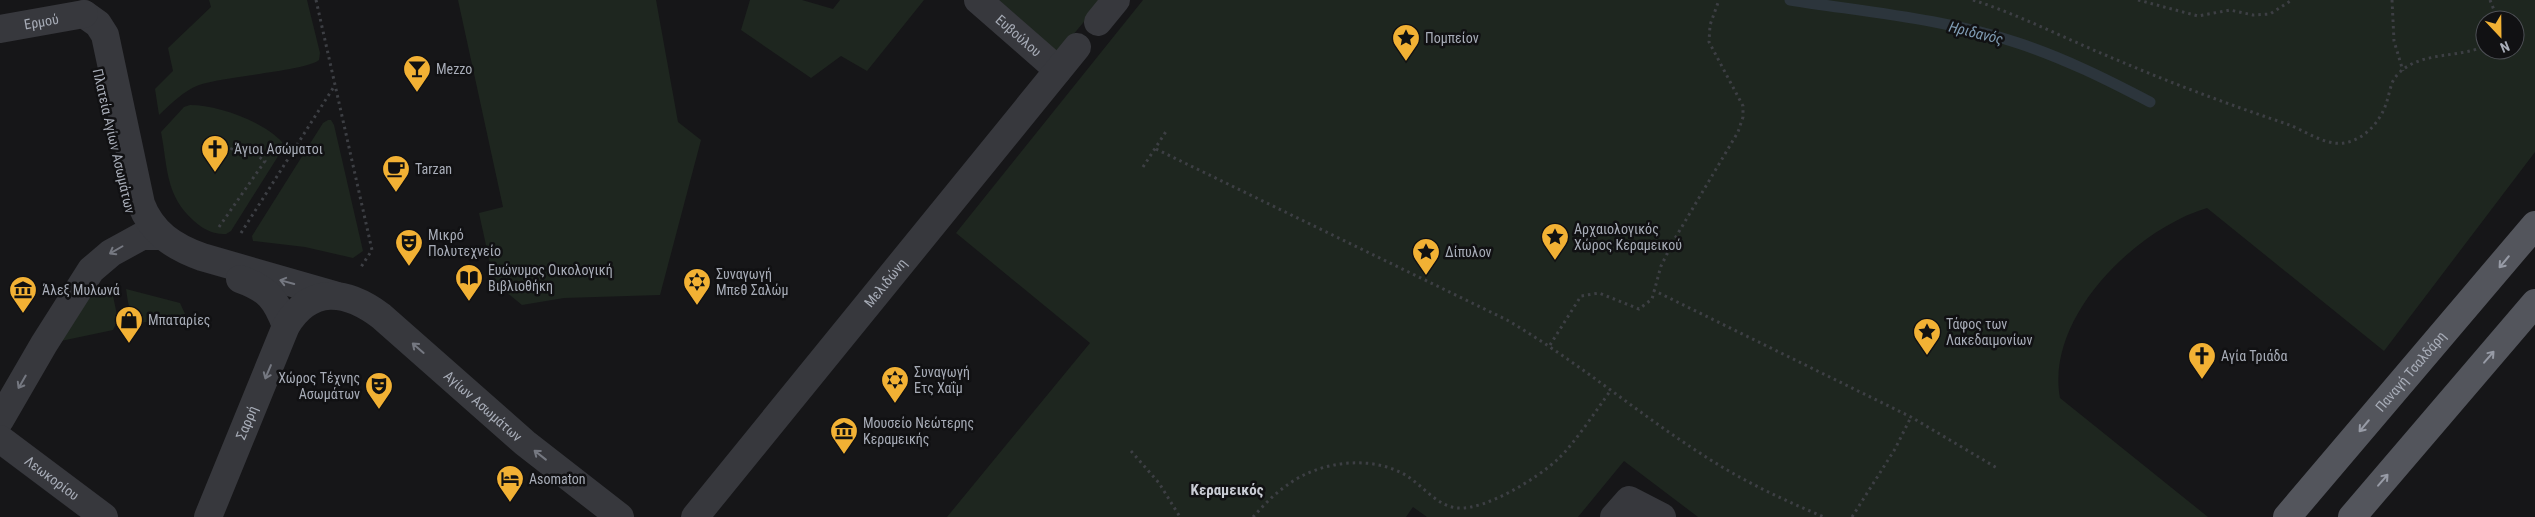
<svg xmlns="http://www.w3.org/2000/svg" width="2535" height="517" font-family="'Roboto Condensed',sans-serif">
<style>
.green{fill:#1e261f;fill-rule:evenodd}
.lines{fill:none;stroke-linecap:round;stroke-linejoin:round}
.stream{stroke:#2c353c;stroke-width:11}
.path{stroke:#3d3f44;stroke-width:3;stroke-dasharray:2.5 4;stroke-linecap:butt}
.pedestrian{stroke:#37383d;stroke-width:28}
.minor{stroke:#37383d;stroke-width:28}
.tertiary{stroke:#37383d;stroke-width:28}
.primary{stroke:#53555c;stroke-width:28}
.oneway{stroke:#757881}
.oneway2{stroke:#979ba6}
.labels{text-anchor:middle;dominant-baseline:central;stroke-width:5;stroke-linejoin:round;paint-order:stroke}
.street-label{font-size:14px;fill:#a8adb8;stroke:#111113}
.poi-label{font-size:14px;fill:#a8adb8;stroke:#111113;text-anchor:start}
.water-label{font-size:15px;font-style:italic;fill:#7f9bb3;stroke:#111113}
.neighbourhood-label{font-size:15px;font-weight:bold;fill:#c9ccd4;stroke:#111113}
</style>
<rect width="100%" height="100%" fill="#161618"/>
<!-- green -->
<path class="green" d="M209 0H307L320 53 319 60C306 71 225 76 199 85 183 91 171 104 159 115L155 89 173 71 168 48 211 7Z
M458 0H656L678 122 701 140 660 295 564 298 522 305 494 282 479 213 503 207Z
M750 0H802L833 9 840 0H924L867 71 841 56 811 78 741 30Z
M999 0H1102L1058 53Z
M1143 0H2535V152L2384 351 2207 208C2136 229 2045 317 2060 398L2208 517H1698L1624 461 1578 517H1427L1413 507 1406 517H947L1090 343 956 233ZM2485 20H2515V50H2485Z
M190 105C217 105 263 121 282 142V150L231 231 226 234C214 235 203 229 194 221 165 195 168 168 161 132L184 107Z
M328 120H331L334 125 363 251 353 258 305 247 253 241 252 236 323 123Z
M104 285 111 286 118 320 113 330 56 342 96 286Z
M126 289 180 303 185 314 141 323C129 318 128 301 126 289Z"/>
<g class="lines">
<!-- stream -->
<path class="stream" d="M1790 0C1866 12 1946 19 2018 43 2064 58 2108 80 2150 102"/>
<!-- path -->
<path class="path" d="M316 0 372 250 361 267
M1973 0C2017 14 2060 36 2103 54 2163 80 2224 103 2287 124 2304 130 2325 146 2344 143 2364 140 2380 122 2386 104 2389 96 2390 86 2394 79 2414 50 2458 59 2485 46
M2138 0 2198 16 2230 10 2253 15 2270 14 2292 0
M2392 0 2394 41 2403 71
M2490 0 2498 20
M1156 149 1507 320C1579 362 1643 418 1714 462 1749 484 1786 501 1824 517
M1143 167 1167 130
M219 227 265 161 236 141 231 150
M241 233 335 85
M1653 290 1911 417 1997 468
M1550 345 1581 296 1599 293 1639 309 1652 299 1661 266 1674 240 1738 132 1743 117V106L1709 42 1710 25 1719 0
M1131 451 1159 483 1180 517
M1253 517C1263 506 1273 495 1286 486 1318 461 1372 454 1407 476 1423 486 1438 507 1458 508 1486 510 1538 478 1558 459 1575 443 1597 409 1611 390
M1852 517 1895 449 1911 417"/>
<!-- pedestrian -->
<g class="pedestrian">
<path id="s1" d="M978 0 1058 70"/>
<path d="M1098 22 1116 0"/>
<path id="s2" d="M695 517 1077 47"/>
</g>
<!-- minor -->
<g class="minor">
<path d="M0 420 44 344 91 270 111 253 142 236H161"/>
<path id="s3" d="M0 439 104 517"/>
<path d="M1614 517 1629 500 1662 517"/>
</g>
<!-- tertiary -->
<g class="tertiary">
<path d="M84 14 98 24 105 35 141 204C152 233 174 247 202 257L334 295"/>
<path id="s4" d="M0 29 84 14"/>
<path d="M240 279C268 289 276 299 286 326"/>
<path id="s5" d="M208 517 286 326C311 285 346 290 381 316L525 443 620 517"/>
</g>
<!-- primary -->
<g class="primary">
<path id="s6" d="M2287 517 2535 225"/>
<path d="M2352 517 2535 303"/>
</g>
</g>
<!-- one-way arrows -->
<defs><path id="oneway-shaft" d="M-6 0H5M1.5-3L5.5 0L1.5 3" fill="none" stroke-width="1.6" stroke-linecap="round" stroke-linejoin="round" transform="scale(1.25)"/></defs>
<g class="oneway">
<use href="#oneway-shaft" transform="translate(116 250) rotate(150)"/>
<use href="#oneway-shaft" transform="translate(287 282) rotate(-165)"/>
<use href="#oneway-shaft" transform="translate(418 348) rotate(-139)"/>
<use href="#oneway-shaft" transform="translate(268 372) rotate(113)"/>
<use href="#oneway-shaft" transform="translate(22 382) rotate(120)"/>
<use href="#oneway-shaft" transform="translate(540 455) rotate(-142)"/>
</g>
<g class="oneway2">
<use href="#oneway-shaft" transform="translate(2504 262) rotate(130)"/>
<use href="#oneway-shaft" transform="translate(2489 357) rotate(-49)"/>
<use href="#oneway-shaft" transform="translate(2364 426) rotate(130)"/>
<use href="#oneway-shaft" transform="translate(2383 480) rotate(-49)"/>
</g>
<!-- icons -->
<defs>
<symbol id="sight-pin" viewBox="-11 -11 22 30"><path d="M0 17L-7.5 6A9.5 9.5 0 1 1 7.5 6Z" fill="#f2b134" stroke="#111113"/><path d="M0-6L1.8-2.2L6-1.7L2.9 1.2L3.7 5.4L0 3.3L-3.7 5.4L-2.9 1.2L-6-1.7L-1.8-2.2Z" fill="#111"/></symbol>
<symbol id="bar-pin" viewBox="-11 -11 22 30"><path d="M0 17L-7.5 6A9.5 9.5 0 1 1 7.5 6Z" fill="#f2b134" stroke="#111113"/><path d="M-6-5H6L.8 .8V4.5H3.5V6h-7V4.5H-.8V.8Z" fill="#111"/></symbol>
<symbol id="church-pin" viewBox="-11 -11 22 30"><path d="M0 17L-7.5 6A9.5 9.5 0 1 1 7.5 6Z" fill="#f2b134" stroke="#111113"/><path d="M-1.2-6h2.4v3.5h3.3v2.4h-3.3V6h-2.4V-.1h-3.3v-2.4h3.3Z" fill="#111"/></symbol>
<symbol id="cafe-pin" viewBox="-11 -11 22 30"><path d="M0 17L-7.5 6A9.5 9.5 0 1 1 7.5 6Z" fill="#f2b134" stroke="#111113"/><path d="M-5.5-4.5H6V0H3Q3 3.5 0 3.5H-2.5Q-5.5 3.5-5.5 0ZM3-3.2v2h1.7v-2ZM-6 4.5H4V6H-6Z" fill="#111"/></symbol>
<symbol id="theatre-pin" viewBox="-11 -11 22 30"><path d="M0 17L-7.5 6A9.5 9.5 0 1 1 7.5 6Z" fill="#f2b134" stroke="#111113"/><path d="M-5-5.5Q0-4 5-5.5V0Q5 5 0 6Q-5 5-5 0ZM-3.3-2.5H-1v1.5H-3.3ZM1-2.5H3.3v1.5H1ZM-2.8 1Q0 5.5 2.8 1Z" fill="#111"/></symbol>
<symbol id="library-pin" viewBox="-11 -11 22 30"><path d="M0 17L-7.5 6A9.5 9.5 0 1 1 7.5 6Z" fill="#f2b134" stroke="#111113"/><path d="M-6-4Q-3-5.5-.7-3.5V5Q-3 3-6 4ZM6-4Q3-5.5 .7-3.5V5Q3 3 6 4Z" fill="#111"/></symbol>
<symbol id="synagogue-pin" viewBox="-11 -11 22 30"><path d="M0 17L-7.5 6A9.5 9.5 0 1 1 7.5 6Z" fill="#f2b134" stroke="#111113"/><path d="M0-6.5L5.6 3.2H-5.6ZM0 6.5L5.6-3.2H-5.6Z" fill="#111"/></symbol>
<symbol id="museum-pin" viewBox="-11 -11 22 30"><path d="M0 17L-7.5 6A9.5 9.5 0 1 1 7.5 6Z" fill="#f2b134" stroke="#111113"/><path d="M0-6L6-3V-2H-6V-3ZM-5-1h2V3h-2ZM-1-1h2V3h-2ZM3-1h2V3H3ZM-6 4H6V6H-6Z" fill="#111"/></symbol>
<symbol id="shop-pin" viewBox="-11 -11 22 30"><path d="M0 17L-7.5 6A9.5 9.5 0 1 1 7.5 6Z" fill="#f2b134" stroke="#111113"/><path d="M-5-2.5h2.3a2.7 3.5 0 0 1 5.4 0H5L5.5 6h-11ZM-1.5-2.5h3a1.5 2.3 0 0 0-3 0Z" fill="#111"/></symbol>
<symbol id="hotel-pin" viewBox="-11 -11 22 30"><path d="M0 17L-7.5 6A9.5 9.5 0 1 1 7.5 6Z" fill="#f2b134" stroke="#111113"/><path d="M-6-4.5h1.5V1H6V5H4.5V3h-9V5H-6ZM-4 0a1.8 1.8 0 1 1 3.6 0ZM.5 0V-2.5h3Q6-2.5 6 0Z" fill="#111"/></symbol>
</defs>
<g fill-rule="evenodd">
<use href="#sight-pin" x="1390" y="22" width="32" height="43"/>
<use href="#bar-pin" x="401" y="53" width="32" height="43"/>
<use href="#church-pin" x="199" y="133" width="32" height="43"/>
<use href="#cafe-pin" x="380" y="153" width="32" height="43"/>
<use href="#sight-pin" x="1539" y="221" width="32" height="43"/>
<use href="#theatre-pin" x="393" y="227" width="32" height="43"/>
<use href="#sight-pin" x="1410" y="236" width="32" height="43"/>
<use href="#library-pin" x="453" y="262" width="32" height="43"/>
<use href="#synagogue-pin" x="681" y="266" width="32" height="43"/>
<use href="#museum-pin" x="7" y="274" width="32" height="43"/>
<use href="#shop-pin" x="113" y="304" width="32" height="43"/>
<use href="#sight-pin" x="1911" y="316" width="32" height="43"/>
<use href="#church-pin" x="2186" y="340" width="32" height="43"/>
<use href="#synagogue-pin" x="879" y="364" width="32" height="43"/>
<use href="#theatre-pin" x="363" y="370" width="32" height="43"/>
<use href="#museum-pin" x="828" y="415" width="32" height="43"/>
<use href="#hotel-pin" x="494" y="463" width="32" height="43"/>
</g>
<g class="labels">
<!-- street labels -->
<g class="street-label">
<text stroke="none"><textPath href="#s4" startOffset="42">Ερμού</textPath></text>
<text stroke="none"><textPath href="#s1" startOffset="54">Ευβούλου</textPath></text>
<text transform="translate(114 141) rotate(77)">Πλατεία Αγίων Ασωμάτων</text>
<text stroke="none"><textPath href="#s2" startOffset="302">Μελιδώνη</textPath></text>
<text stroke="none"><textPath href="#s6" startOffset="191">Παναγή Τσαλδάρη</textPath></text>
<text stroke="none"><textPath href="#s5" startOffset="454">Αγίων Ασωμάτων</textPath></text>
<text stroke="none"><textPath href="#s5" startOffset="102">Σαρρή</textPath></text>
<text stroke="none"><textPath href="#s3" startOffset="65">Λεωκορίου</textPath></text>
</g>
<!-- poi labels -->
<g class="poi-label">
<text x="1425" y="38">Πομπείον</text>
<text x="436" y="69">Mezzo</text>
<text x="234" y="149">Άγιοι Ασώματοι</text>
<text x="415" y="169">Tarzan</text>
<text x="1574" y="229">Αρχαιολογικός<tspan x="1574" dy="16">Χώρος Κεραμεικού</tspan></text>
<text x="428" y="235">Μικρό<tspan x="428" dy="16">Πολυτεχνείο</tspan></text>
<text x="1445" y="252">Δίπυλον</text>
<text x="488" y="270">Ευώνυμος Οικολογική<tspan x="488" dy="16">Βιβλιοθήκη</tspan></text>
<text x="716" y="274">Συναγωγή<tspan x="716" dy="16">Μπεθ Σαλώμ</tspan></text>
<text x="42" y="290">Άλεξ Μυλωνά</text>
<text x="148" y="320">Μπαταρίες</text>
<text x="1946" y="324">Τάφος των<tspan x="1946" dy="16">Λακεδαιμονίων</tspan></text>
<text x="2221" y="356">Αγία Τριάδα</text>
<text x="914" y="372">Συναγωγή<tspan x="914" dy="16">Ετς Χαΐμ</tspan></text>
<text x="360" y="378" text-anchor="end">Χώρος Τέχνης<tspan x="360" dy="16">Ασωμάτων</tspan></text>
<text x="863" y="423">Μουσείο Νεώτερης<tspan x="863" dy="16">Κεραμεικής</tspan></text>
<text x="529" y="479">Asomaton</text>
</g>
<!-- water labels -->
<g class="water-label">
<text transform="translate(1976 33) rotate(14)">Ηριδανός</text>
</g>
<!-- neighbourhood labels -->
<g class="neighbourhood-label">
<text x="1227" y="490">Κεραμεικός</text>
</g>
</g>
<!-- north arrow -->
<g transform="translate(2500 35) rotate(158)"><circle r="24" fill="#111113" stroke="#4d4f55"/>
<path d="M0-4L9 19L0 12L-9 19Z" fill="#f2b134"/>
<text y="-8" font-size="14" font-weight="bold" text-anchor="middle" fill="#a8adb8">N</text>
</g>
</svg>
